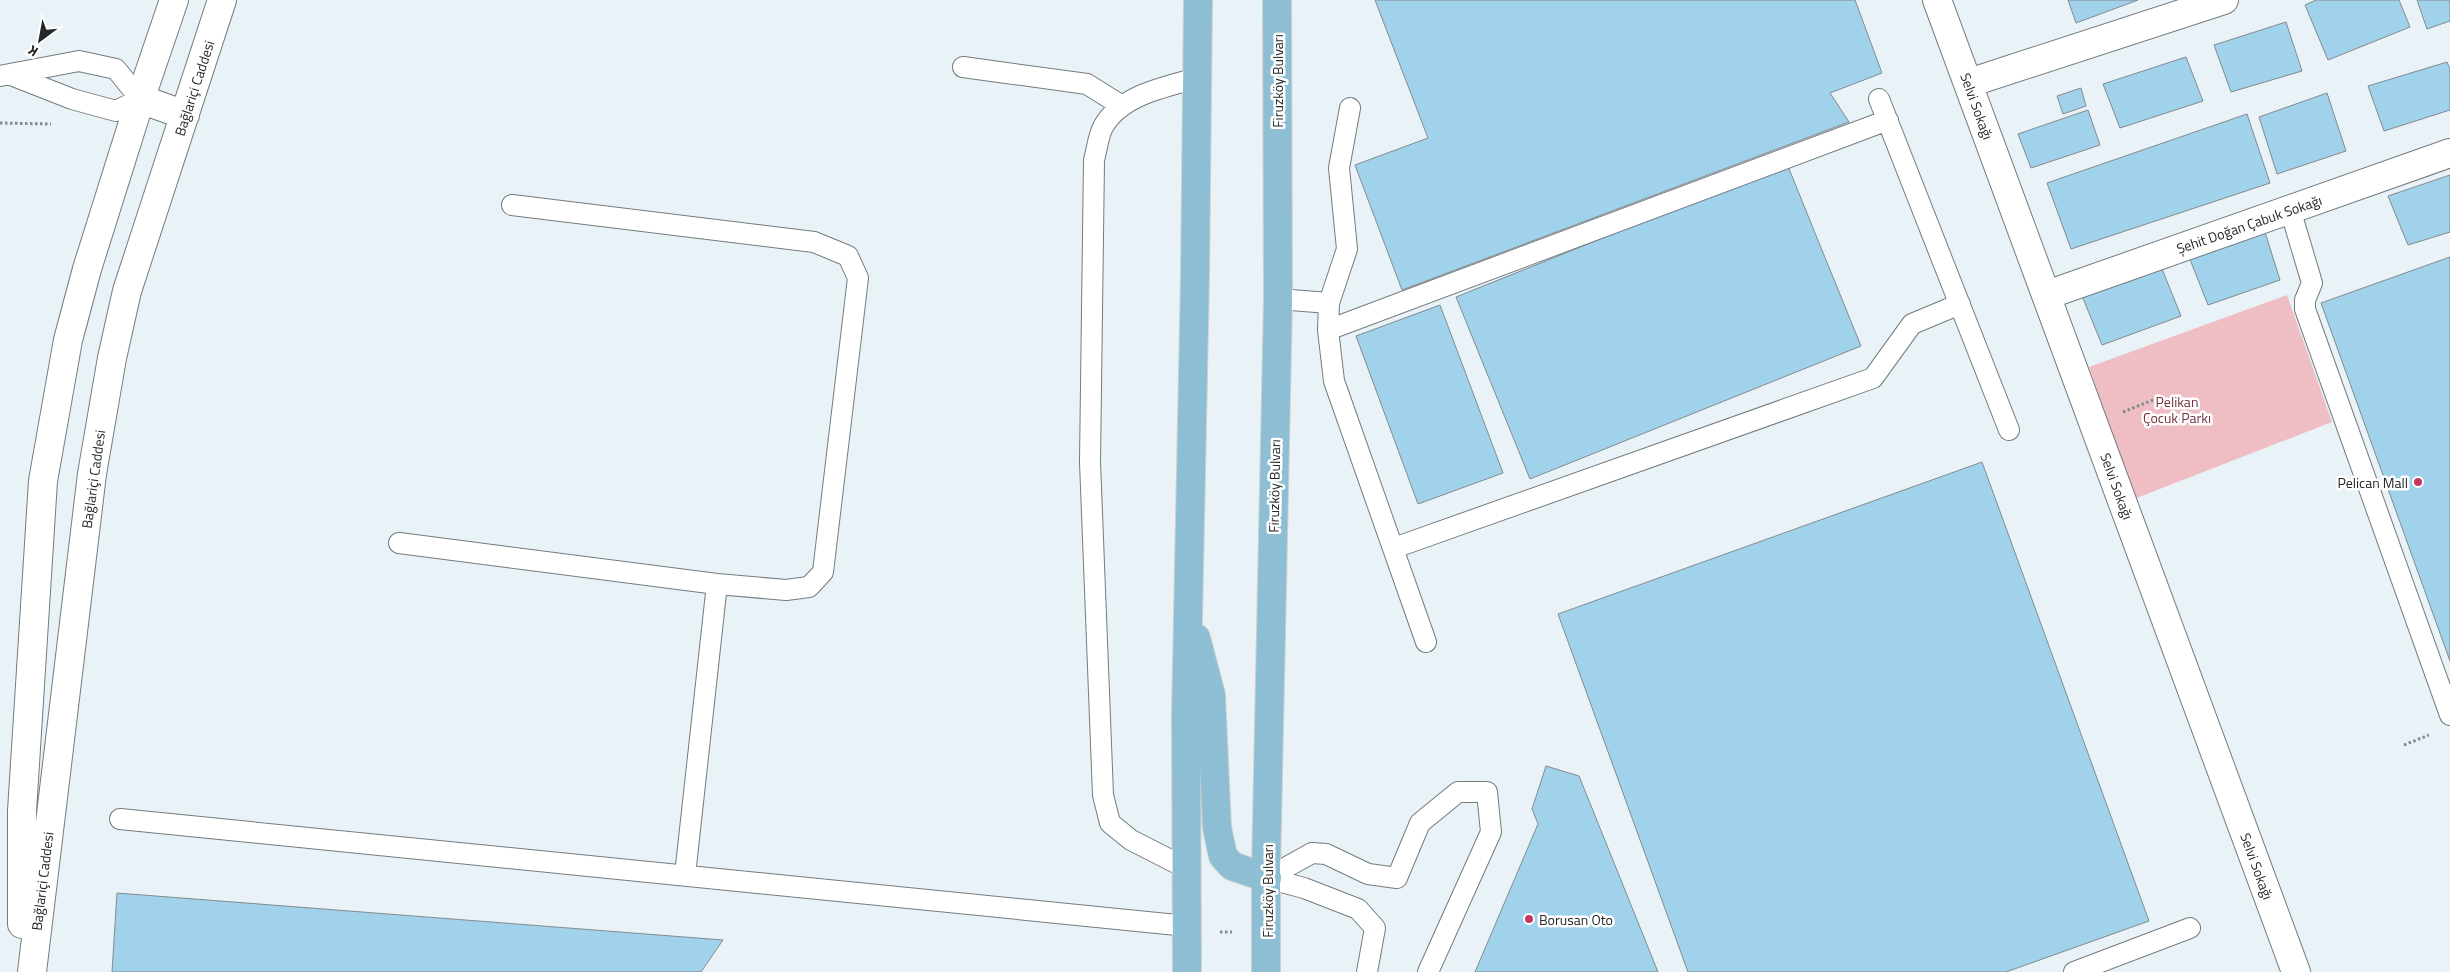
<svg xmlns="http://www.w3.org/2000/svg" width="2450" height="972" font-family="'Titillium Web',sans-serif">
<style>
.green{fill:#efbdc4}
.building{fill:#a0d2eb;stroke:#838a8e}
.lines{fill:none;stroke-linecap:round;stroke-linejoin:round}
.lane-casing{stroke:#747b7f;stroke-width:22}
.street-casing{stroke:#747b7f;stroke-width:30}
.secondary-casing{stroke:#747b7f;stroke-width:30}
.primary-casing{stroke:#cfd0d0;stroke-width:30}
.path{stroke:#848b8d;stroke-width:3;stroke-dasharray:2.5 2.5;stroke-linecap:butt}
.lane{stroke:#fff;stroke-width:20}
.street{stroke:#fff;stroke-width:28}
.secondary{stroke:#fff;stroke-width:28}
.primary{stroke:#8dbed3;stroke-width:28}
.poi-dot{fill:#c6375f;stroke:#fff;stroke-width:2}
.labels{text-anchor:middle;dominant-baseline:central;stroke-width:5;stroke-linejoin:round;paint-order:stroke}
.street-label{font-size:14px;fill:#242829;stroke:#fff}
.park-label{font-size:14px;fill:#733240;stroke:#fff}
.poi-label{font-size:14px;fill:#242829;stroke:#fff;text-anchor:end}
</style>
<rect width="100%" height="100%" fill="#e9f2f6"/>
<!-- green -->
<path class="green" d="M2287 295 2332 422 2134 499 2089 367Z"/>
<!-- building -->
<path class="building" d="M1375 0H1855L1882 73 1830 93 1849 122 1402 290 1355 165 1428 138Z
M2068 0H2138L2076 23Z
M2316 0H2399L2410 27 2328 60 2305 5Z
M2417 0H2450V21L2427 29Z
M2286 22 2302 71 2231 92 2214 45Z
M2186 57 2203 101 2120 128 2103 84Z
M2447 62 2450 69V110L2384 131 2368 86Z
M2081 88 2086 106 2063 114 2057 96Z
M2327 93 2346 151 2277 174 2259 117Z
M2088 110 2100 145 2031 168 2018 134Z
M2247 114 2270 183 2071 249 2047 183Z
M1787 164 1861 346 1530 479 1456 297Z
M2450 175V232L2408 245 2388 196Z
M2264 229 2280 280 2208 305 2189 257Z
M2450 257V661L2321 303Z
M2160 264 2181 316 2102 345 2080 291Z
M1440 305 1503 473 1418 504 1356 336Z
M1982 462 2149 921 2006 972H1688L1558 614Z
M1546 766 1579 776 1658 972H1475L1538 824 1532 809Z
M117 893 723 940 701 972H112Z"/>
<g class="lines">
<defs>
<path id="lane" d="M963 67 1087 84 1122 106
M0 76 79 61 116 69 140 99 116 111 72 99 11 75
M1879 99 2009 430
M2290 209 2312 283 2305 300V309L2450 715
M1278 299 1329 303 1328 330 1334 381 1426 642
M1329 303 1347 249 1339 168 1350 108
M1328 330 1888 120
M399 543 717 584 786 590 809 587 823 572 858 278 848 256 814 242 512 205
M1394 548 1873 378 1912 324 1960 304
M120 819 1187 926
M1186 868 1131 840 1110 823 1103 795 1090 462 1094 160C1097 150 1098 136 1103 127 1120 95 1166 87 1197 78
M685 875 717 584
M1267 878 1312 853 1326 854 1368 874 1397 878 1420 823 1458 792H1487L1491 832 1428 972
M1267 878 1304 888 1358 909 1375 928 1367 972
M2074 972 2190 928"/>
<path id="street" d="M1969 83 2224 0
M2047 295 2450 153"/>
<path id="secondary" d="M1937 0 2296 972
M140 99 185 115
M22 924V811L43 481 68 340 87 269 142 94 174 0
M32 972 92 474 112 358 127 291 222 0"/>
<path id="primary" d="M1196 638 1211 695 1217 828 1223 856 1232 866 1267 878
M1187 972 1186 715 1195 276 1198 0
M1266 972V869L1278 299 1277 0"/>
</defs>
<!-- lane casing -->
<use href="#lane" class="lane-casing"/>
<!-- street casing -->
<use href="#street" class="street-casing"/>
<!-- secondary casing -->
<use href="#secondary" class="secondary-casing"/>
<!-- primary casing -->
<use href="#primary" class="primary-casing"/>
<!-- path -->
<path class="path" d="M0 123 51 124
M2123 412 2158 398
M2404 745 2429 735
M1220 932H1232"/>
<!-- lane -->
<use href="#lane" class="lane"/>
<!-- street -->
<use href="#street" class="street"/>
<!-- secondary -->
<use href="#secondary" class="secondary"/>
<!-- primary -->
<use href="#primary" class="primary"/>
</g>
<!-- markers -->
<g class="poi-dot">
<circle cx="2418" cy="482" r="5"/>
<circle cx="1529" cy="919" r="5"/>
</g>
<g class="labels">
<!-- street labels -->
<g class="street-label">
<text transform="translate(1277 81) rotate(-90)">Firuzköy Bulvarı</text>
<text transform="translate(194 88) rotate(-72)">Bağlariçi Caddesi</text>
<text transform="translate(1977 106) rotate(70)">Selvi Sokağı</text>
<text transform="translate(2249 224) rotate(-19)">Şehit Doğan Çabuk Sokağı</text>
<text transform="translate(93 479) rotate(-82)">Bağlariçi Caddesi</text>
<text transform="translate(1274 486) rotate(-89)">Firuzköy Bulvarı</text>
<text transform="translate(2117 486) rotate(70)">Selvi Sokağı</text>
<text transform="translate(2257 866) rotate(70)">Selvi Sokağı</text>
<text transform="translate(42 881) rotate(-83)">Bağlariçi Caddesi</text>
<text transform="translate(1267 891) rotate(-90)">Firuzköy Bulvarı</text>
</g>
<!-- park labels -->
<g class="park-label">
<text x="2177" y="401">Pelikan<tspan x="2177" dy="16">Çocuk Parkı</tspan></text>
</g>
<!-- poi labels -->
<g class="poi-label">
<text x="2408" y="482">Pelican Mall</text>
<text x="1539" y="919" text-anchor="start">Borusan Oto</text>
</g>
</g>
<!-- north arrow -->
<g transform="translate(40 40) rotate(212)" stroke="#ffffff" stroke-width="4" paint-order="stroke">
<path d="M0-4L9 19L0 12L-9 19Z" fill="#242829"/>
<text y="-8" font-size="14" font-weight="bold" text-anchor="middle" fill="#242829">K</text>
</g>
</svg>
